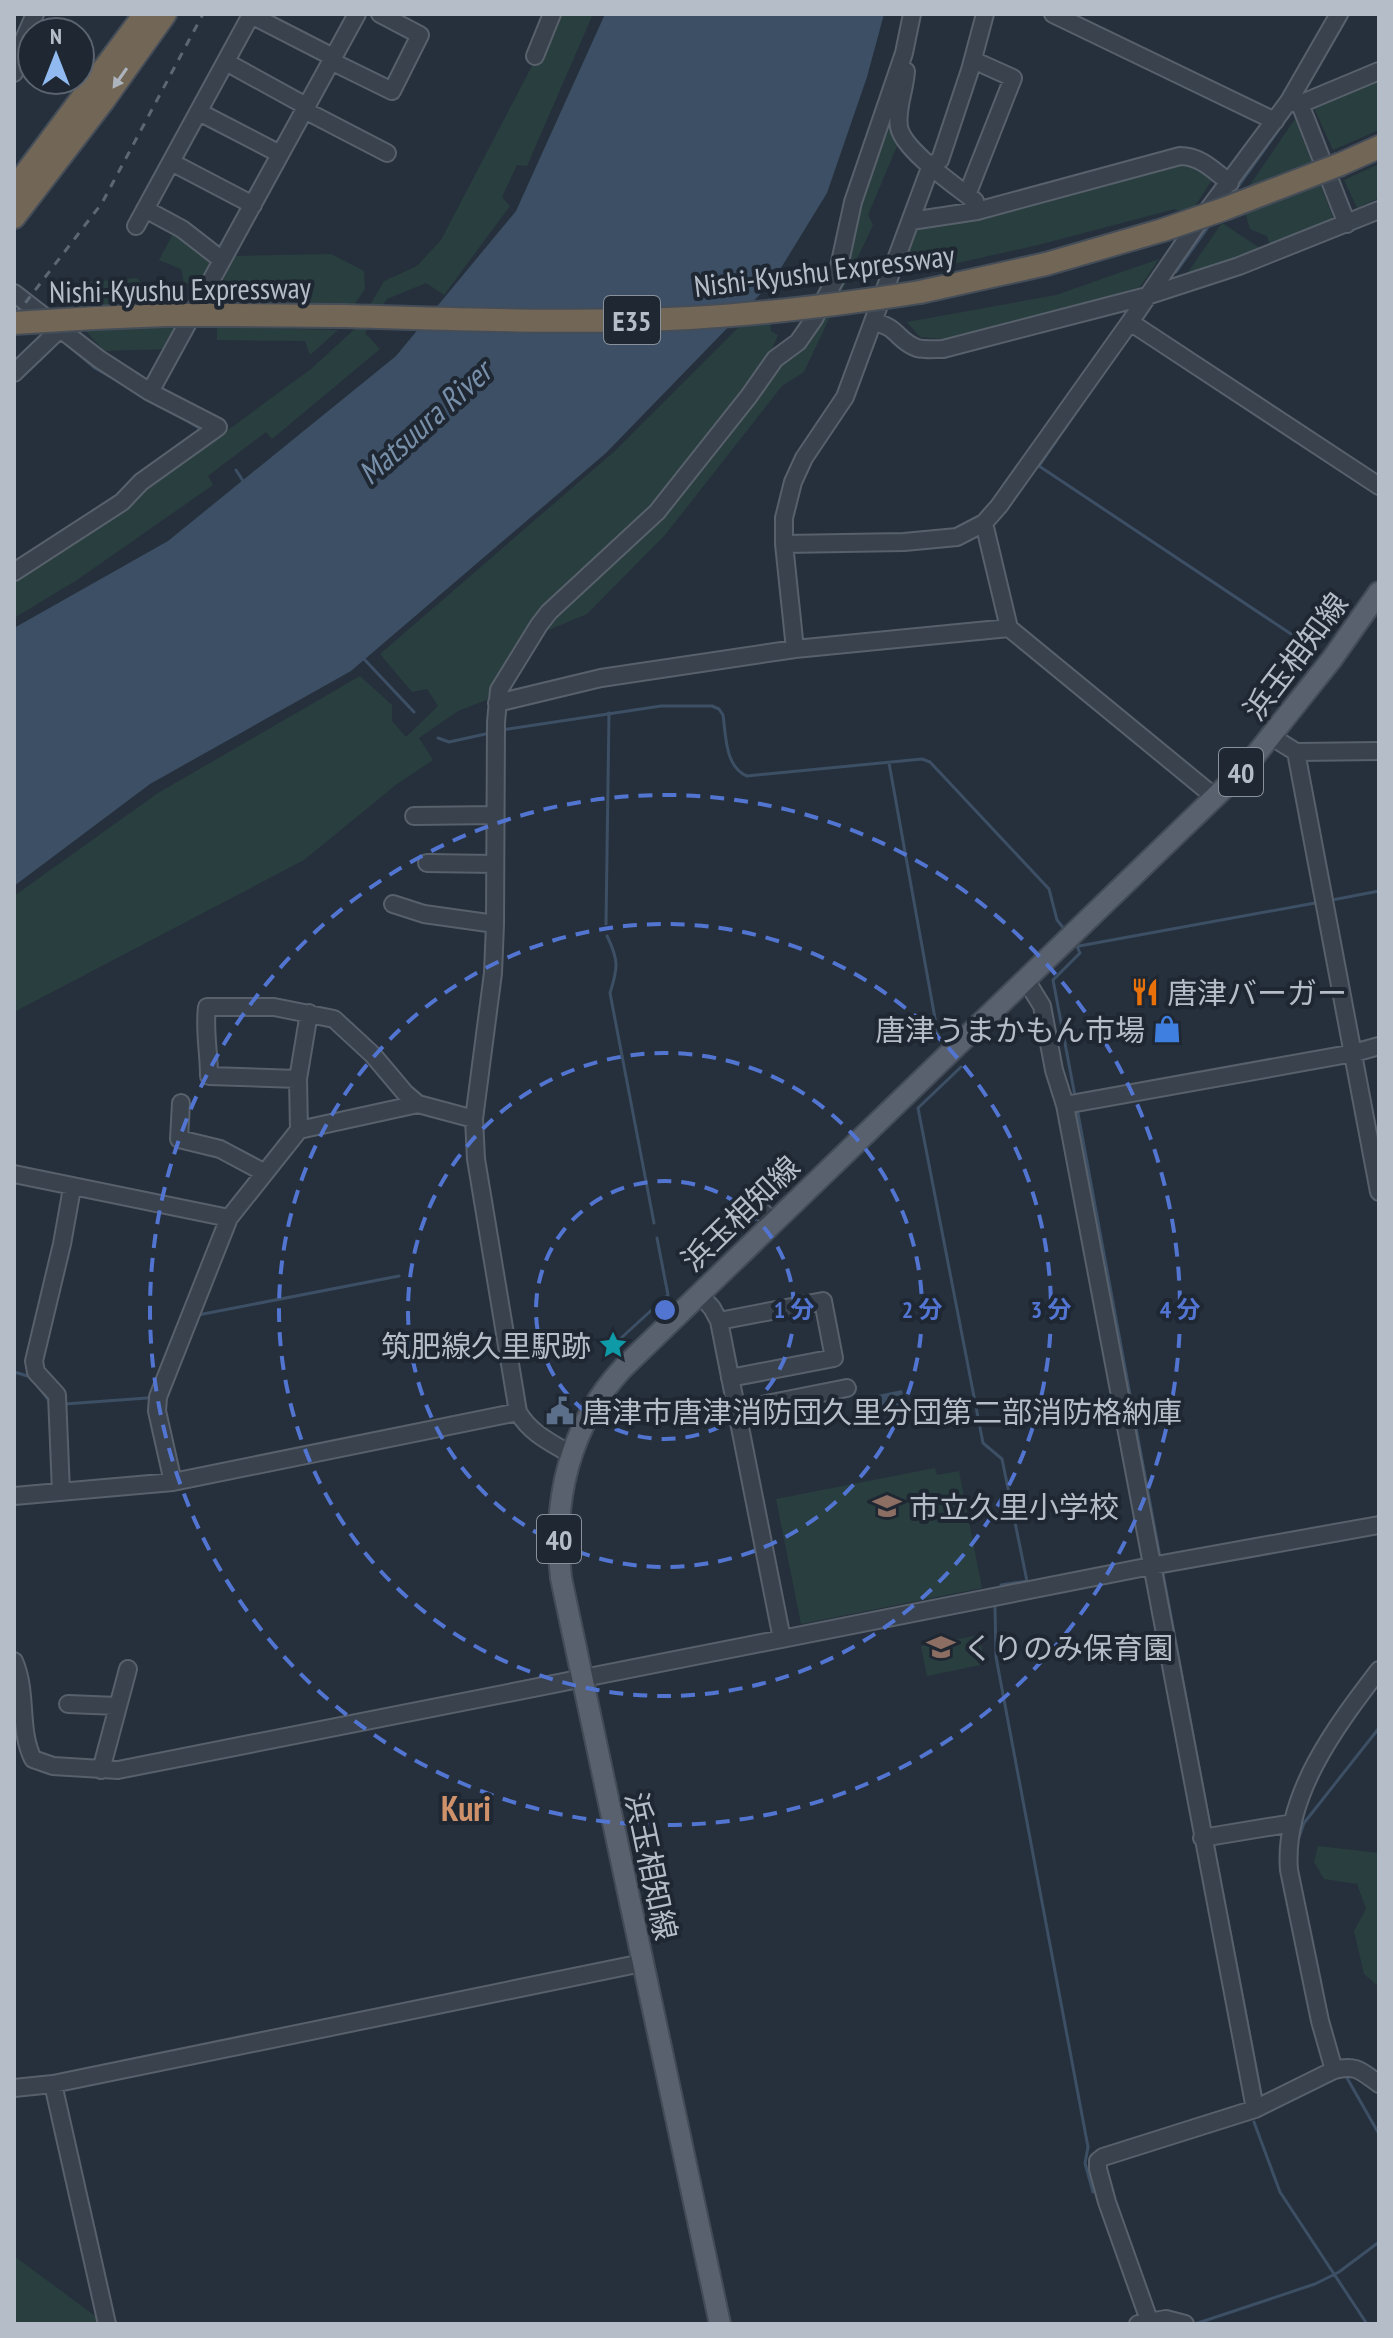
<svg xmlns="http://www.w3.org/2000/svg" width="1393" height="2338" font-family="'PT Sans Narrow','Noto Sans JP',sans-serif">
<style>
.green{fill:#293e3e}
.water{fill:#3c4f64}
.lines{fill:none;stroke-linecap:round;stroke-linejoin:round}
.stream{stroke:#3c4f64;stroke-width:3}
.minor-casing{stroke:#57606b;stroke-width:20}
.major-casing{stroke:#424b56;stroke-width:24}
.highway-casing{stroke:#444d58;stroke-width:26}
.minor{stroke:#39424d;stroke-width:16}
.major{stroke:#58616d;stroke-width:20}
.highway{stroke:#726657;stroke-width:22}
.rail{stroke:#5c6773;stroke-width:3;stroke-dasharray:8 8;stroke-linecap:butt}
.highway-bridge-casing{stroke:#444d58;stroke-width:26;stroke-linecap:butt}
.highway-bridge{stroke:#726657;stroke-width:22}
.oneway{fill:#aeb4bd}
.ring{fill:none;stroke:#5275d2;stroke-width:4;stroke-dasharray:14 10}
.labels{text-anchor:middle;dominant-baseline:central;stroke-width:8;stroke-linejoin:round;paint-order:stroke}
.shield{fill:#1e2732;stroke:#88909b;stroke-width:2}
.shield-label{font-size:28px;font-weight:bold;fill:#b5bdc8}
.street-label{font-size:30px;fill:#b5bdc8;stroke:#1e2732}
.poi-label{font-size:30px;fill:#b5bdc8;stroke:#1e2732;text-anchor:start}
.water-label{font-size:32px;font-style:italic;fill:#788fa9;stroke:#1e2732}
.quarter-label{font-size:34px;font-weight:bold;fill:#ce916a;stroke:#1e2732}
.centre{fill:#5275d2;stroke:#1e2732;stroke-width:4}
.ring-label{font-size:24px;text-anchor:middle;font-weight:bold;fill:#5275d2;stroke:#1e2732;stroke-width:8;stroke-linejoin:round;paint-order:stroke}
</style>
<rect width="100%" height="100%" fill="#26303c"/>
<!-- green -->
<path class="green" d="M558 14H593L527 166 517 165 502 197 510 206 444 295 426 283 387 299 365 333 380 349 272 439 266 432 208 476 213 485 77 580 14 618V578L232 427 311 369 358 326 384 281 417 266 441 240 533 64 541 55Z
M1379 79V130L1333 150 1313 106Z
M1295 119 1334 220 1269 243 1267 236 1250 229 1241 198Z
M890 126 900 139 868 215 873 225 804 372 782 386 665 535 587 614 522 641 489 699 458 711 419 738 433 760 397 784 304 860 14 1012V896L158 793 360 676 392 705V721L406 737 438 706 427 689 412 692 380 654 616 450 769 297 771 331 778 335 767 361 806 343Z
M1379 164V198L1357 208 1344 180Z
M1182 165 1196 168 1212 180 1188 217 1175 209 1038 245 904 275 915 226 980 219Z
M1222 223 1260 248 1186 275Z
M175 230 213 258 201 284 184 283 181 269 159 260Z
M331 254 364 271 365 289 354 305 218 302V289L235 256Z
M1159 259 1140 287 1059 311 942 339 920 337 907 322 1056 295Z
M137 278 151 294 179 292 178 304 67 310 68 293 77 283Z
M177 327 166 349 104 351 85 330Z
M217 327 338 330 310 355 305 341 217 340Z
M935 1468 937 1475 959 1471 982 1588 801 1624 776 1499Z
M979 1635 985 1664 927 1676 921 1646Z
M1318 1846 1379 1853V1987L1364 1974 1354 1931 1366 1909 1357 1884 1324 1879 1314 1862Z
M14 2256 98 2318 114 2319 121 2324H14Z"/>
<!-- water -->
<path class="water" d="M605 14H884L867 77 827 193 773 281 606 453 351 671 150 784 14 886V628L168 541 396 356 516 211Z
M902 1390 906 1409 866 1417 863 1398Z"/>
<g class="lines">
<!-- stream -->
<path class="stream" d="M1301 97 1349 14
M1232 195 1293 110
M1176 272 1211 223
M1143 318 1149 309
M69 346 95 368 121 383
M1107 368 1039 466 1312 648
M176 414 204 431
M236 470 245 484
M364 659 414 712
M501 730 661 706H712L719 709 723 715C726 736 725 767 747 776L922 759 930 762 1049 889 1057 920 1065 930
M438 738 449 742 490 733
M889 763 938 1035
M1332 900 1379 891
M606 924 609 713
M607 936C619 960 618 968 610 993L654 1223
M1079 946 1315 903
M961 1067 918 1108 983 1443 1002 1459 1027 1581 1001 1585
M1075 1096 1053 980 1080 953 1075 942
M1077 1108 1160 1557
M198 1315 399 1276
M620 1339 668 1295 657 1238
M14 1372 31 1377
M38 1386 50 1402
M65 1404 147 1398
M1162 1568 1211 1832
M995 1608 996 1657 1088 2147 1085 2163 1093 2192
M1298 1840 1304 1823 1379 1728
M1213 1843 1262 2099
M1347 2078 1379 2134
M1254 2122 1280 2192 1367 2324
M1195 2324 1315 2284 1339 2272 1379 2242"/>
<defs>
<path id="minor" d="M1053 14 1275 121
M535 56 552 14
M226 62 306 106 310 113 387 153
M906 71C905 90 896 109 899 127 903 150 956 186 975 201L977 211
M14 73 21 46 35 14
M1291 102 1300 104 1379 71
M1300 104 1347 224
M199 112 280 154
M171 162 253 205
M967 195 1013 78 973 60
M145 209 182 229 222 260
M911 221 977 211 1180 156C1201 156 1214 171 1230 183
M136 226 251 15 333 57 337 64 392 91 420 35 380 14
M14 293 99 359 150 392 218 427 141 482 122 502 14 572
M873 322C898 326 897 341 917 348 925 350 934 349 943 349L1147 296 1239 266 1379 210
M1130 322 1379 486
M14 373 61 328
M150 392 357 14
M984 523 1009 628 1216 798
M784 544 904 542 957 537 984 523 999 506 1130 322 1193 230 1289 101 1339 14
M795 649 784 544V518L793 482 804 458 845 397 931 165 940 160 970 70 985 14
M497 703 601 678 795 649 1009 628
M1272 737 1296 752 1379 751
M1296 752 1379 1192
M414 816 495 815
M427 863 495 864
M393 904 424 914 495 924
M1026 980 1042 1006 1054 1070 1065 1105 1255 2109
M298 1079 209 1076C209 1051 204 1031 207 1007H274L334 1019 373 1055 405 1093 418 1104
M181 1103 179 1139 220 1149 265 1173
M1065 1105 1354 1053 1379 1046
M299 1130 298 1079 309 1013
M14 1174 229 1218
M759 1208 773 1223
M700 1295 712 1308 719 1321 782 1639
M719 1321 823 1301 834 1358 730 1378
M737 1410 847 1388
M570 1454C550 1442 530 1433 518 1412L476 1159 474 1119 493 973 495 924 496 722 499 690 539 625 549 612 657 512 749 396 775 359 798 342 814 319 837 276 853 202 904 53 912 14
M173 1482 157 1411 158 1397 229 1218 299 1130 418 1104 474 1119
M61 1492 57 1395 36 1372 34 1361 62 1244 72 1188
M14 1496 173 1482 518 1412
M14 1661C28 1693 18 1729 33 1759L53 1766 118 1770 1151 1566 1379 1525
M68 1704 117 1706
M101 1770 128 1669
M1202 1838 1293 1823
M1334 2070 1320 2021 1289 1870C1283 1796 1336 1726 1379 1670
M53 2084 107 2324
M14 2088 53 2084 642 1963
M1149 2320 1107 2202 1098 2169V2161L1103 2157 1255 2109 1334 2070C1356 2064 1361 2071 1379 2084
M1138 2324 1166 2319 1185 2324"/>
<path id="major" d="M720 2324 561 1578C552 1501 569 1426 623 1368L1246 767 1332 659 1379 592"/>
<path id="highway" d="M1341 164 1379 147
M14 189 145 14
M14 217 103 101 165 14
M920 292 1046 264 1163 230
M229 315 342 316
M95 318 166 315"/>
</defs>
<!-- minor casing -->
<use href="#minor" class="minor-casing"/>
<!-- major casing -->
<use href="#major" class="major-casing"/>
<!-- highway casing -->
<use href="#highway" class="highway-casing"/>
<!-- minor -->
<use href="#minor" class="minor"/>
<!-- major -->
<use href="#major" class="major"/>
<!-- highway -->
<use href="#highway" class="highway"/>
<!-- rail -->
<path class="rail" d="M14 314 26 302 102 203 203 14"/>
<defs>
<path id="highway-bridge" d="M1163 230 1224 209 1341 164
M166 315H229
M342 316C458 319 574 324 690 318 767 314 843 304 920 292
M14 323 95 318"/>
</defs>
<!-- highway-bridge casing -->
<use href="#highway-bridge" class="highway-bridge-casing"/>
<!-- highway-bridge -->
<use href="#highway-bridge" class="highway-bridge"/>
</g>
<!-- one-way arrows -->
<defs><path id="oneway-solid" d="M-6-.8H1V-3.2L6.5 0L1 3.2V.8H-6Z" transform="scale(2)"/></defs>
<use class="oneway" href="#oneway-solid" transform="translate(120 78) rotate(125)"/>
<!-- distance rings -->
<g class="ring">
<circle cx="665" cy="1310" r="129"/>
<circle cx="665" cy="1310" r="257"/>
<circle cx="665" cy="1310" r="386"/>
<circle cx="665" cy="1310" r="515"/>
</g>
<!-- icons -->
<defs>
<symbol id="restaurant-bare" viewBox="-9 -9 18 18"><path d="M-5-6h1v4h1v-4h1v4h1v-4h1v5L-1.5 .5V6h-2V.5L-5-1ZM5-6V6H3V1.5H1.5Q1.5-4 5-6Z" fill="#e8710a" stroke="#1e2732" stroke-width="2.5" paint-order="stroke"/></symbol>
<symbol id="shop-bare" viewBox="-9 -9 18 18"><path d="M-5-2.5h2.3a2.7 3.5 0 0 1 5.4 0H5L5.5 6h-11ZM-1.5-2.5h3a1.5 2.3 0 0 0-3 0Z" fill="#3f7fe0" stroke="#1e2732" stroke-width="2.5" paint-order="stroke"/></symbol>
<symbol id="sight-bare" viewBox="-9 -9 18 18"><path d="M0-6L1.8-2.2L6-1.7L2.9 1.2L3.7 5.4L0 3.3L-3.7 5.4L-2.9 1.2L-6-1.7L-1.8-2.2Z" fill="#0f9aa8" stroke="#1e2732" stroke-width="2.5" paint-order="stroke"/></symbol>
<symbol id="civic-bare" viewBox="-9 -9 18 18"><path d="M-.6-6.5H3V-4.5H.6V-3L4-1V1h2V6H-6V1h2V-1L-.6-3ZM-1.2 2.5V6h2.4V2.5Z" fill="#5c6f8a" stroke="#1e2732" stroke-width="2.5" paint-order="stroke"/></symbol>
<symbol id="school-bare" viewBox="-9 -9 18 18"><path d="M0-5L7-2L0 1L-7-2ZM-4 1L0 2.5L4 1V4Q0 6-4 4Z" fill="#8d6e63" stroke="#1e2732" stroke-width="2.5" paint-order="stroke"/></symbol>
</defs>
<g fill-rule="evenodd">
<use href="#restaurant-bare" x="1125" y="972" width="40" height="40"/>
<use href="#shop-bare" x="1147" y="1009" width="40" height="40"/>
<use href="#sight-bare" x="593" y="1325" width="40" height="40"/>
<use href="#civic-bare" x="540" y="1391" width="40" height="40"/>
<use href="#school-bare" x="867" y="1486" width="40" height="40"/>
<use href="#school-bare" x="921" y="1627" width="40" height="40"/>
</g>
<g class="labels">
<!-- shield labels -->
<g class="shield">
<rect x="604" y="296" width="56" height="48" rx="6"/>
<rect x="1219" y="748" width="44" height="48" rx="6"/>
<rect x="537" y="1515" width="44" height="48" rx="6"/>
</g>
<g class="shield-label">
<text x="632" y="320">E35</text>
<text x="1241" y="772">40</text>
<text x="559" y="1539">40</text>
</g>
<!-- street labels -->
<g class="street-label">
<text transform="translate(824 270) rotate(-7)">Nishi-Kyushu Expressway</text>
<text transform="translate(180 289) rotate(-1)">Nishi-Kyushu Expressway</text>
<text transform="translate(1295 656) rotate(-53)">浜玉相知線</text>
<text transform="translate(740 1213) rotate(-44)">浜玉相知線</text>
<text transform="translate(652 1866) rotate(78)">浜玉相知線</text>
</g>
<!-- poi labels -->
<g class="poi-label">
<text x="1167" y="992">唐津バーガー</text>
<text x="1145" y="1029" text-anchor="end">唐津うまかもん市場</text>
<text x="591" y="1345" text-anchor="end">筑肥線久里駅跡</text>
<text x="582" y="1411">唐津市唐津消防団久里分団第二部消防格納庫</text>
<text x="909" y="1506">市立久里小学校</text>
<text x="963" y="1647">くりのみ保育園</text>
</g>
<!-- water labels -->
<g class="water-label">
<text transform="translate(424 422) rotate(-42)">Matsuura River</text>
</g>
<!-- quarter labels -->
<g class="quarter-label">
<text x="466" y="1808">Kuri</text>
</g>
</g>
<circle cx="665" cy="1310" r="12" class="centre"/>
<g class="ring-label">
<text x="794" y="1318">1 分</text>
<text x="922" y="1318">2 分</text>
<text x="1051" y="1318">3 分</text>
<text x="1180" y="1318">4 分</text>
</g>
<!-- border -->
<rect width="1393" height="2338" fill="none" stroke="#b5bdc8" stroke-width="32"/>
<!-- north arrow -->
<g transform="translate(56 56)"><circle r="38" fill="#1e2732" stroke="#5a636e" stroke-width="2"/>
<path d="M0-6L14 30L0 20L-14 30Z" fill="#91baf1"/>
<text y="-12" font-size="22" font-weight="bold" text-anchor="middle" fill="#b5bdc8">N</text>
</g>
</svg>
